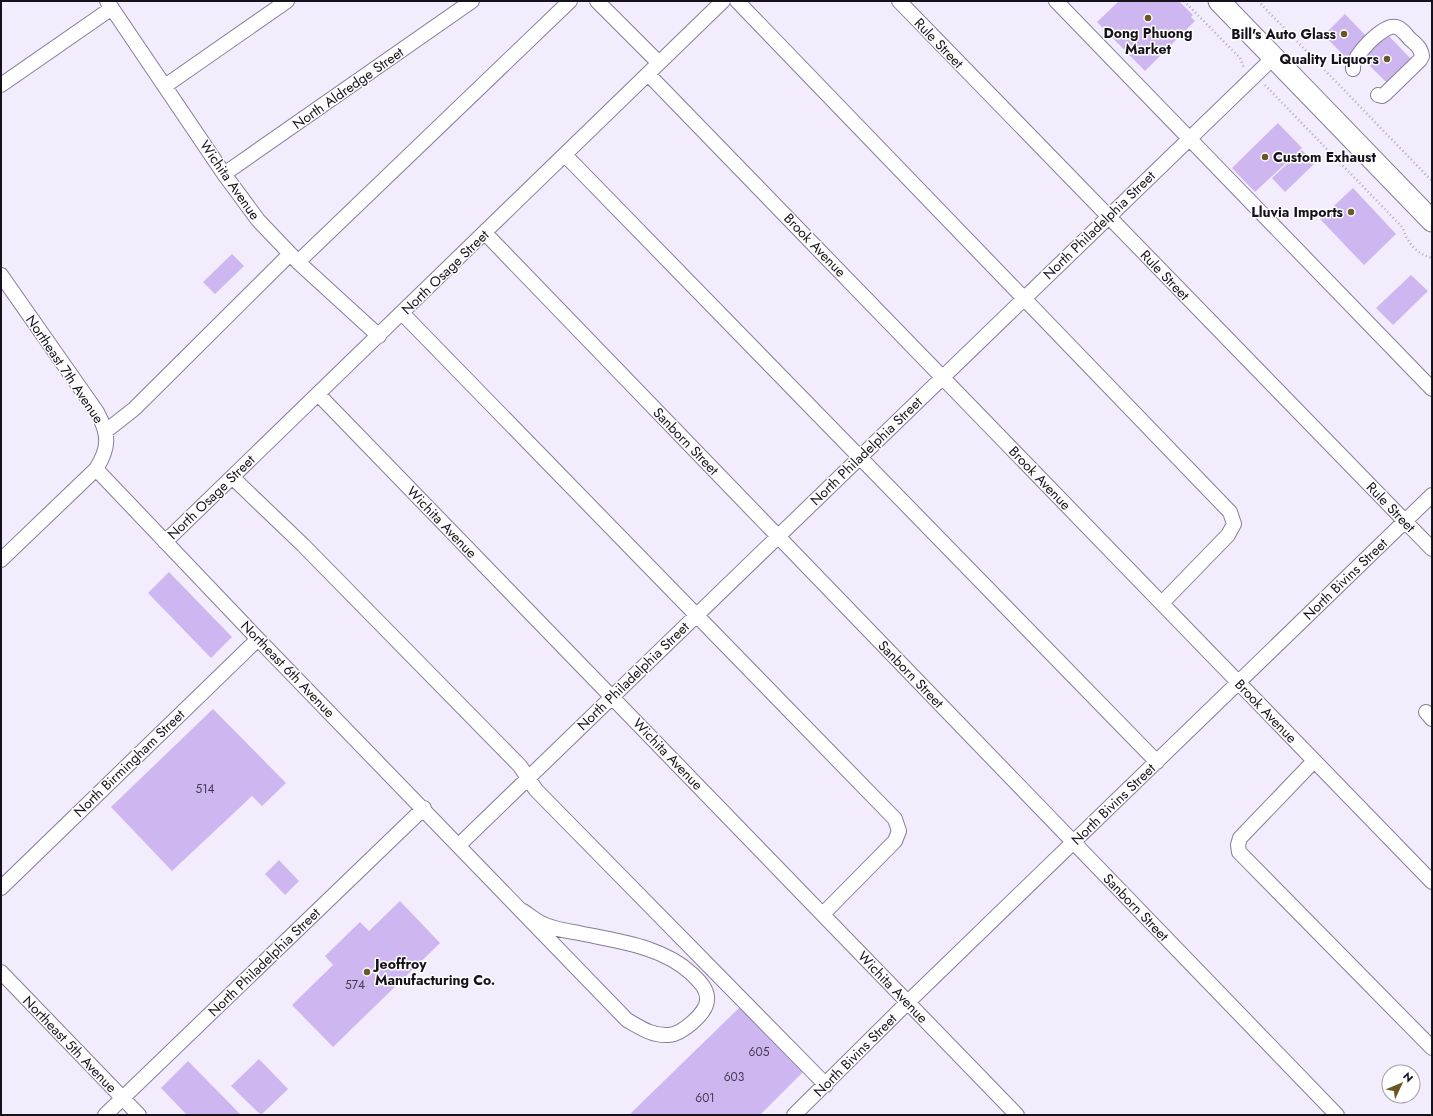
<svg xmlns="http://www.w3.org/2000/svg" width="1433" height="1116" font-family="Jost,sans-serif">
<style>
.building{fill:#ceb6f1}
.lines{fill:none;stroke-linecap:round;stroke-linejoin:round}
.minor-casing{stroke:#877d97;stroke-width:16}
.highway-casing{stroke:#877d97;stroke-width:23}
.path{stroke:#aea9b7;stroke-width:2.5;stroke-dasharray:1 3;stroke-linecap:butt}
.minor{stroke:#fff;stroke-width:14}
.highway{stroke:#fff;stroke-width:21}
.poi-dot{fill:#6a5725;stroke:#fff;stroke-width:1.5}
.labels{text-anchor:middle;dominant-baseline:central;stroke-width:3;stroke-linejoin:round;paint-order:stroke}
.number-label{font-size:12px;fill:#443a50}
.poi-label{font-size:14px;font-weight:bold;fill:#16111b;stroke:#fff;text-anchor:end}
.street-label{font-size:14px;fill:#16111b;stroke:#fff}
</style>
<rect width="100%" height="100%" fill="#f2ecfd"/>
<!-- building -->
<path class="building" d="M1119 1H1179L1193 15 1191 17 1195 21 1145 71 1097 22Z
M1345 14 1368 38 1346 58 1324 35Z
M1386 33 1412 60 1388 84 1361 57Z
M1278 123 1302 148 1255 192 1232 168Z
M1302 150 1315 163 1285 192 1272 178Z
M1353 188 1396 234 1364 265 1320 219Z
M232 254 244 266 215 294 203 282Z
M1411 275 1428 291 1393 325 1376 308Z
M169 572 232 637 211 658 148 593Z
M213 709 286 783 262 806 252 796 172 871 111 807Z
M279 860 299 881 285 895 265 874Z
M400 901 440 943 333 1047 292 1005 333 965 325 956 360 922 369 931Z
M740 1007 803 1072 760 1115H629Z
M259 1059 288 1089 261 1115 231 1086Z
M188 1061 241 1115H187L161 1088Z"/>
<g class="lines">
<defs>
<path id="minor" d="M107 1 224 174 258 220 298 262 379 336
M597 1 659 63
M737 1 1230 512 1234 524 1228 535 1162 603
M899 1 1432 549
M1056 1 1432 389
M1353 69C1351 57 1384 23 1396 27 1402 28 1406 35 1410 39 1416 44 1421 48 1422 56L1420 60 1385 94 1382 96 1378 95
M648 74 1432 882
M1 85 112 8
M165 86 287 1
M565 155 1157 762
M224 174 472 1
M485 233 1337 1115
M298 262 570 1
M1 275 97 412C109 434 110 447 96 469L1 560
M402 313 895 819 899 831 895 841 823 914
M318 394 1017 1115
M106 431 134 409 290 254
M96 469 258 639 627 1020C641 1028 652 1036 669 1035 682 1034 707 1013 707 1000 708 989 699 981 692 974 662 946 617 941 579 933 567 931 552 929 541 923 535 920 529 915 523 911
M232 477 303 545 520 766 536 790 826 1085
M165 542 723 1
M1426 712 1432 719
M1314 761 1240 838 1238 845 1239 852 1432 1048
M459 845 1274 57
M1 888 258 639
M1 972 139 1115
M105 1115 424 808
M794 1115 907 1003 1432 495"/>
<path id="highway" d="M1219 1 1432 221"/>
</defs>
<!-- minor casing -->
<use href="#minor" class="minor-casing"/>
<!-- highway casing -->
<use href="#highway" class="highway-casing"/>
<!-- path -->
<path class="path" d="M1184 1 1240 58 1244 68
M1258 1 1432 181
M1265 85 1403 228C1407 243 1417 254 1432 258"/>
<!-- minor -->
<use href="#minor" class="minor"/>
<!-- highway -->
<use href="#highway" class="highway"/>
</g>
<!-- markers -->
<g class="poi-dot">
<circle cx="1148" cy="18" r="4"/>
<circle cx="1344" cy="34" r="4"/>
<circle cx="1387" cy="59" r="4"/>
<circle cx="1265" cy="157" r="4"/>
<circle cx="1351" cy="212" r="4"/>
<circle cx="367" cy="972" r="4"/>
</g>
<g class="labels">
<!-- number labels -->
<g class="number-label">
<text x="205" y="789">514</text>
<text x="355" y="985">574</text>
<text x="759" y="1052">605</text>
<text x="734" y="1077">603</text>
<text x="705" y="1098">601</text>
</g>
<!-- poi labels -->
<g class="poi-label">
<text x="1148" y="33" text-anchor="middle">Dong Phuong<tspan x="1148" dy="16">Market</tspan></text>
<text x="1336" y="34">Bill's Auto Glass</text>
<text x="1379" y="59">Quality Liquors</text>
<text x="1273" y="157" text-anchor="start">Custom Exhaust</text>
<text x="1343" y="212">Lluvia Imports</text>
<text x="375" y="964" text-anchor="start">Jeoffroy<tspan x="375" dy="16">Manufacturing Co.</tspan></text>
</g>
<!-- street labels -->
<g class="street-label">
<text transform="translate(939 43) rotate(46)">Rule Street</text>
<text transform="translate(348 88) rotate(-35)">North Aldredge Street</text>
<text transform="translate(230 180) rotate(55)">Wichita Avenue</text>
<text transform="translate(1099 225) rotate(-44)">North Philadelphia Street</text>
<text transform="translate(815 245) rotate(46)">Brook Avenue</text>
<text transform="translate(445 272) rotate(-44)">North Osage Street</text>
<text transform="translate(1165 275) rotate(46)">Rule Street</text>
<text transform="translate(65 369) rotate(56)">Northeast 7th Avenue</text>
<text transform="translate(686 441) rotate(46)">Sanborn Street</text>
<text transform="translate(866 451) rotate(-44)">North Philadelphia Street</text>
<text transform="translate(1040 478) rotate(46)">Brook Avenue</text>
<text transform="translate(211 497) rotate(-44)">North Osage Street</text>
<text transform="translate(1391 507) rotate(46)">Rule Street</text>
<text transform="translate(442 522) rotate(46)">Wichita Avenue</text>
<text transform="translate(1345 579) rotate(-44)">North Bivins Street</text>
<text transform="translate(288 669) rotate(46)">Northeast 6th Avenue</text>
<text transform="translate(911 674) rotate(46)">Sanborn Street</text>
<text transform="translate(633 676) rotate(-44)">North Philadelphia Street</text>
<text transform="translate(1266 711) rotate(46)">Brook Avenue</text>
<text transform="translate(668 754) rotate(46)">Wichita Avenue</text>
<text transform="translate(129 763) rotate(-44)">North Birmingham Street</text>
<text transform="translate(1113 804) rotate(-44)">North Bivins Street</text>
<text transform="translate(1136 907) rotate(46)">Sanborn Street</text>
<text transform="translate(264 962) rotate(-44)">North Philadelphia Street</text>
<text transform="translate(893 987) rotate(46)">Wichita Avenue</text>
<text transform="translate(70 1044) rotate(46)">Northeast 5th Avenue</text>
<text transform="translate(855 1055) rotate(-45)">North Bivins Street</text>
</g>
</g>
<!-- border -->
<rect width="1433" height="1116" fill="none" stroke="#16111b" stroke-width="4"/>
<!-- north arrow -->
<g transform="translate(1401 1084) rotate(46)"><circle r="19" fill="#ffffff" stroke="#a2a0a4"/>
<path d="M0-3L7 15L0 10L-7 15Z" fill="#6a5725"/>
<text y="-6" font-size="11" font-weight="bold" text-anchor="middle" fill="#16111b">N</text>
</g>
</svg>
